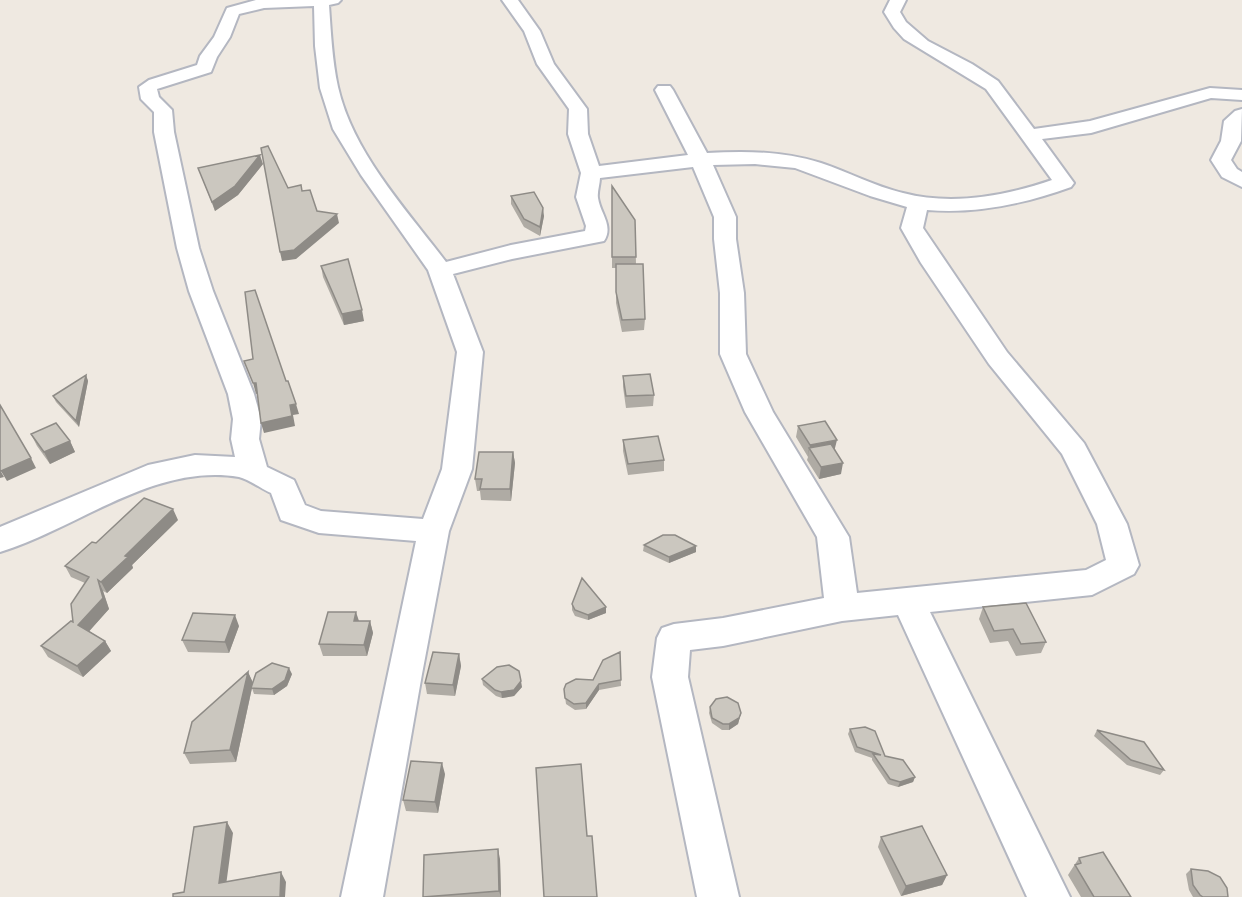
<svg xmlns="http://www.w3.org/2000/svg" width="1242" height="897" font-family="'Source Sans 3',sans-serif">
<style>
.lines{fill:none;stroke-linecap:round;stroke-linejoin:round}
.street-casing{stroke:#b4b7c1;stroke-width:4}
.street{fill:#fff;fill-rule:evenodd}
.wall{fill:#afaba4}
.shaded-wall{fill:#8e8b86}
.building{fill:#cbc7bf;stroke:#8e8b86;stroke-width:1.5}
</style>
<rect width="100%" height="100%" fill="#efe9e1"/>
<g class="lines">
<defs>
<path id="street" d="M256 0H341L338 3 329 5C331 32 332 60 338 87 353 153 406 209 446 262L511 245 585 231 586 226 576 197 581 173 568 134 569 109 537 64 524 31 502 0H518L540 31 554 64 587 109 588 134 599 166 688 155 655 90 658 86H670L673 90 707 153C746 151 783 151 821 163 848 172 874 186 903 193 952 206 1005 196 1052 180L986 89 904 39 894 28 884 12 890 0H906L900 12 906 22 928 41 972 64 998 81 1034 129 1090 121 1210 88 1242 90V100L1211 98 1091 133 1042 139 1074 183 1071 187C1024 204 977 214 927 210L923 228 1007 352 1084 443 1127 524 1139 565 1134 574 1092 595 930 612 1070 897H1027L898 615 842 621 723 646 690 650 688 677 739 897H697L652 677 657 638 662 628 674 624 723 618 824 598 817 537 745 412 720 354V293L714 239V217L693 167 600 178C600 184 597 192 598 198 600 213 614 226 604 241L512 259 453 274 483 352 472 469 449 531 422 674 383 897H341L416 541 319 533 281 520 271 493C262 489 248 479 239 477 154 463 78 528 0 552V527L148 465 195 455 235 457 231 439 233 419 228 394 189 291 177 248 154 132V112L141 99 139 87 149 80 197 65 200 56 214 37 227 8ZM314 6 315 46 320 88 333 129 361 175 428 270 457 352 442 469 423 519 321 511 305 505 294 480 267 467 259 439 261 419 254 394 213 291 199 248 174 132 172 110 159 97 157 89 211 72 217 57 230 37 239 14 264 8ZM755 164 795 168 870 196 907 207 901 228 921 263 989 364 1062 454 1097 524 1106 560 1086 570 857 593 849 537 773 412 746 354 744 293 736 239V217L713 165Z
M1242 109 1241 141 1231 160 1237 169 1242 172V187L1222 177 1211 160 1221 141 1224 121 1235 111Z"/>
</defs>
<!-- street casing -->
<use href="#street" class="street-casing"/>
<!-- street -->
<use href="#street" class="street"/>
</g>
<!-- wall -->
<path class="wall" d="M263 164 238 195 215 211 198 168Z
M612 186 635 220 636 264 645 319 644 330 622 332 616 303V268H612Z
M511 196 544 216 540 236 524 227 511 204Z
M321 266 364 321 344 325 323 277Z
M86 375 88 381 79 427 56 402 53 396Z
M623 376 654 395 653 406 626 408 623 387Z
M798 426 835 449 841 474 819 479 807 460 808 457 796 437Z
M31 434 70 441 75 452 50 464 37 446Z
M623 440 664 460V471L628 475 623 451Z
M513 452 515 463 511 501 481 500 480 491H477L475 479Z
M178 520 132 565 133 568 107 593 103 591 109 609 89 631 105 641 111 651 83 677 48 657 41 646 73 622 85 583 71 577 65 566 96 543Z
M644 545 696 552 669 563 643 551Z
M572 604 606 607V613L588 620 575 616 572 610Z
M983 607 1046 642 1041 653 1016 656 1008 641 990 643 979 619Z
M359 621H370L373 633 367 656H323L319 644Z
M239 626 229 653 188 652 182 640Z
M620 652 621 686 599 690 586 709 575 710 566 704 564 689 593 680Z
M459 654 461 666 455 696 427 694 425 683Z
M248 672 253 683 292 674 287 686 274 695 254 694 252 688 236 762 190 764 184 753Z
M482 679 522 687 514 696 502 698 496 696 483 685Z
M710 707 741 713 738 724 729 730H722L712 723 709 713Z
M850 729 885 756 915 777 913 782 898 787 888 784 872 760V758L855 752 848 734Z
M1097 730 1164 770 1160 775 1127 765 1094 736Z
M445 774 438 813 406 811 403 800Z
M881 837 947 875 942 885 901 896 878 847Z
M1079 858 1131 897H1081L1068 875Z
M500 859 501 897H423Z
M1191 869 1228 897H1193L1189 890 1186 874Z"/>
<!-- shaded-wall -->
<path class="shaded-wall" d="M260 155 263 164 238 195 215 211 212 202Z
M543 208 544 216 540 236V227Z
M337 214 339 223 296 259 282 261 280 252Z
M362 310 364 321 344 325 342 314Z
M86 375 88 381 79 427 76 421Z
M253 383H256L259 393 256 394Z
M296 404 299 414 293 415 295 426 264 433 261 423 290 405Z
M837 440 834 452 809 448 808 457 810 445Z
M70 441 75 452 50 464 44 452Z
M513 452 515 463 511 501 510 489Z
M31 458 36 468 7 481 1 471Z
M843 463 841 474 819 479 821 467Z
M0 470 4 477 0 478Z
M173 509 178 520 132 565 133 568 107 593 101 582 125 556Z
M696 546V552L669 563V557Z
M98 580 103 591 109 609 85 636 78 625Z
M606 607V613L588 620V615Z
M356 612 360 624 354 621Z
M235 615 239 626 229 653 225 642Z
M370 621 373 633 367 656 364 645Z
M105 641 111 651 83 677 77 666Z
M459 654 461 666 455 696 453 685Z
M289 668 292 674 287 686 274 695 272 689Z
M248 672 253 683 236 762 230 750Z
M521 681 522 687 514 696 502 698 501 692Z
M599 684V690L586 709V703Z
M741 713 738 724 729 730V724Z
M442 763 445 774 438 813 435 802Z
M915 777 913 782 898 787 900 782Z
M227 822 233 833 225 893 219 883Z
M498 849 500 859 501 897 499 891Z
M281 872 286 882 285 897H280Z
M947 875 942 885 901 896 906 886Z"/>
<!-- building -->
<path class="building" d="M268 146 288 188 301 185 302 191 310 190 317 211 337 214 294 250 280 252 261 148Z
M260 155 235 186 212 202 198 168Z
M612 186 635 220 636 257H612Z
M534 192 543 208 540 227 524 219 511 196Z
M348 259 362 310 342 314 321 266Z
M616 264H643L645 319 622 320 616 292Z
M255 290 286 381H288L296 404 290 405 292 416 261 423 256 383H253L244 361 253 359 245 292Z
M650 374 654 395 626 396 623 376Z
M86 375 76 421 53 396Z
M0 405 31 458 1 471 0 470Z
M825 421 837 440 810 445 798 426Z
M56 423 70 441 44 452 31 434Z
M658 436 664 460 628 464 623 440Z
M831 444 843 463 821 467 809 448Z
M479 452H513L510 489H480L482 479H475Z
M144 498 173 509 125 556 128 557 101 582 98 580 103 598 78 625 105 641 77 666 41 646 71 621 73 622 71 604 89 577 65 566 92 542 96 543Z
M663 535H675L696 546 669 557 644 545Z
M582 578 606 607 588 615 575 610 572 604Z
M1026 603 1046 642 1021 644 1013 629 994 631 983 607Z
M328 612H356L354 621H370L364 645 319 644Z
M193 613 235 615 225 642 182 640Z
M433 652 459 654 453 685 425 683Z
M620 652 621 680 599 684 586 703 574 704 565 698 564 689 566 684 576 679 593 680 603 660Z
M272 663 289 668 285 680 272 689 251 688 256 673Z
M509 665 519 671 521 681 514 690 501 692 495 690 482 679 497 667Z
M248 672 230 750 184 753 192 722Z
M727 697 738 703 741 713 739 718 729 724H723L712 718 710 707 716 699Z
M865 727 875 731 885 756 903 760 915 777 900 782 890 779 873 754 881 755 857 747 850 729Z
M1097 730 1144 742 1164 770 1131 760Z
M411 761 442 763 435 802 403 800Z
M581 764 587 836H592L597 897H544L536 768Z
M227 822 219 883 281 872 280 897H173V894L184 892 194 827Z
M922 826 947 875 906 886 881 837Z
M498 849 499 891 423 897 424 855Z
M1103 852 1131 897H1094L1075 865 1081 863 1079 858Z
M1191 869 1208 871 1220 877 1227 888 1228 897H1203L1200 895 1193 885Z"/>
</svg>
